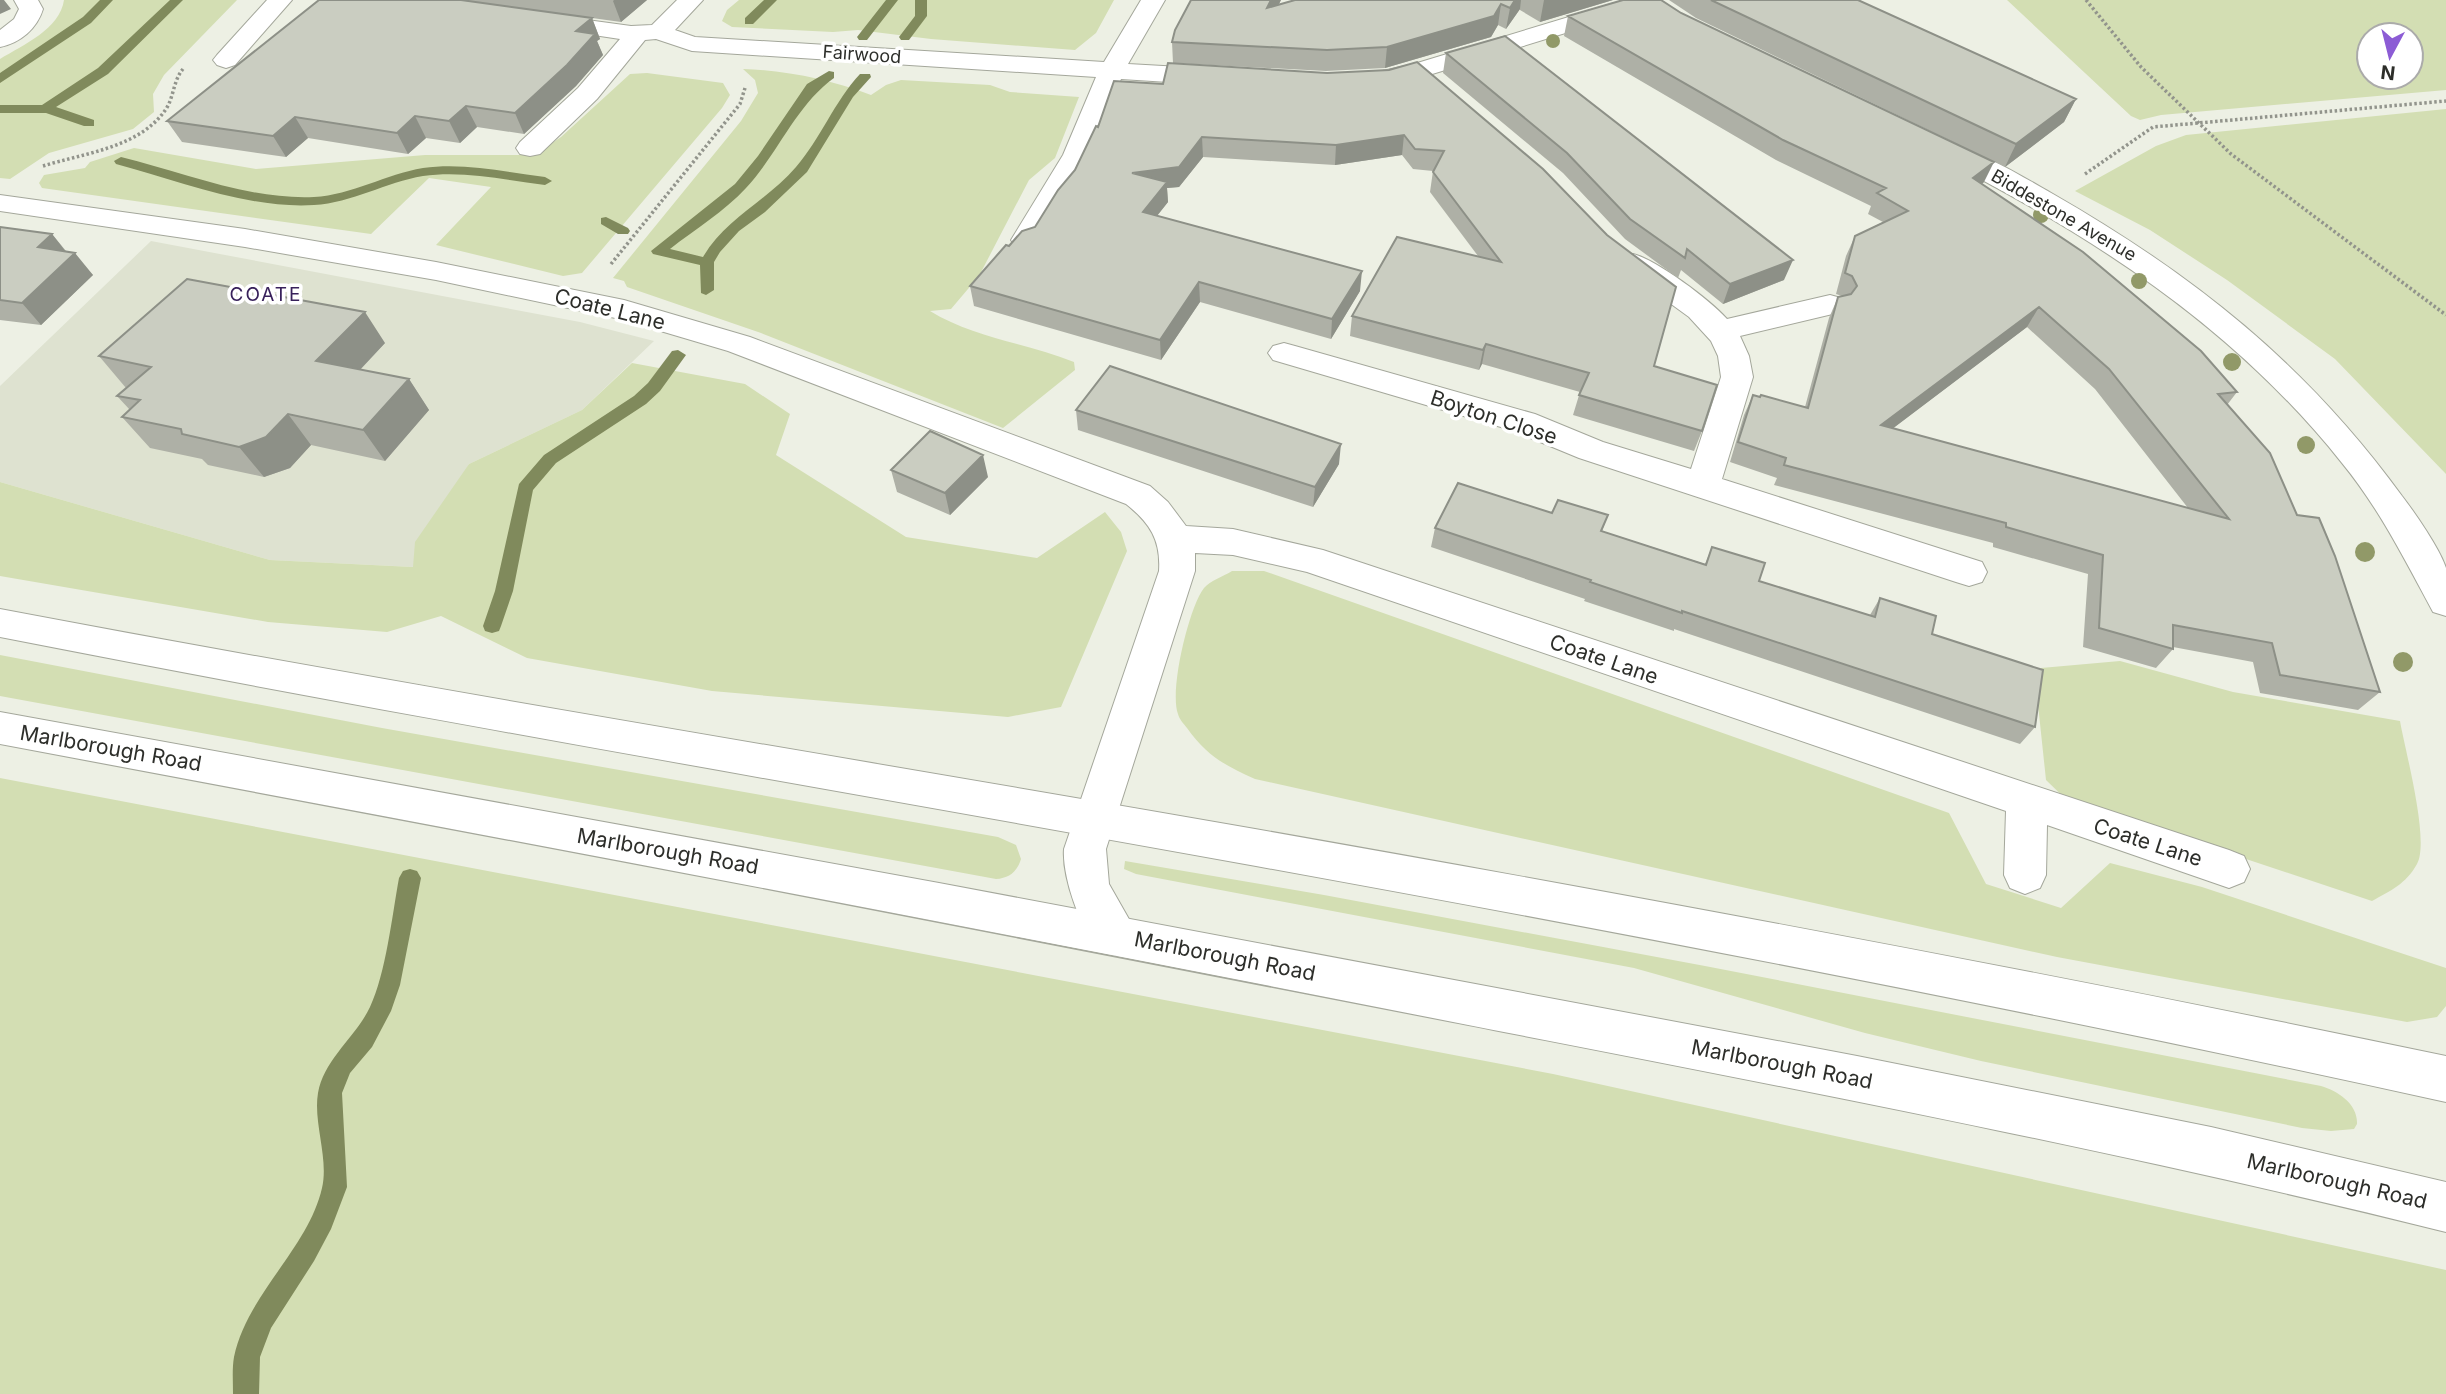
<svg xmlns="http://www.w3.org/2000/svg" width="2446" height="1394" font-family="Inter,sans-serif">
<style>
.built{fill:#dee2d0}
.green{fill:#d3deb3;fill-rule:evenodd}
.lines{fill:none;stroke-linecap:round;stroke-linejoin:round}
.stream{fill:#808a5c;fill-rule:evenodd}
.minor-casing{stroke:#a4a79b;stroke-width:2}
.major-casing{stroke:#a4a79b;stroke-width:2}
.path{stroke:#92948c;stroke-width:3.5;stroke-dasharray:2.5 2.5;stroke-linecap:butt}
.minor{fill:#fff;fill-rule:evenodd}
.major{fill:#fff;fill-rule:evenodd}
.tree{fill:#919968}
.wall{fill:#aeb0a6;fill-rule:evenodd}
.shaded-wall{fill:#8d9087}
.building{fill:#cacdc1;stroke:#8d9087;stroke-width:2;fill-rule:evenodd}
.labels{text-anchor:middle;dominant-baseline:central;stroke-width:7;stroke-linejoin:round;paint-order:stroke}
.far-street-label{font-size:18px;fill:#2d2e2a;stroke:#fff}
.far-neighbourhood-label{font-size:19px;letter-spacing:2px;fill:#38215b;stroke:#fff}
.street-label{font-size:21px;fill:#2d2e2a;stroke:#fff}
</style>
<rect width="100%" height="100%" fill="#edf0e4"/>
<!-- built -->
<path class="built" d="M151 241 580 322 654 341 582 410 469 464 414 567 270 560 0 482V386Z"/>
<!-- green -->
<path class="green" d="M64 0H237L164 75 153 94 154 112 133 129 49 153 10 179 0 178V59C23 45 60 29 64 0Z
M739 0H1114L1096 33 1075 50 931 39 858 30 833 32 732 27 722 21 727 10Z
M2007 0H2446V90L2161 115 2140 120 2131 116ZM2411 35V77H2369V35Z
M743 69C786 70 831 80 871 95L886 85 901 80 990 85 1010 92 1079 97 1055 158 1029 180 979 276 951 309 930 311C974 338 1026 343 1074 362L1075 370 1003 428 761 333 627 287 624 281 613 278 741 121 758 93 755 80Z
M647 73 723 83 730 95 722 108 582 273 563 276 436 245 491 187 429 178 371 234 42 188 39 183 44 175 85 168 90 162 134 148 256 169 425 155H534L561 137 630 74Z
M2446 109V474L2335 359 2227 280 2150 230 2075 191 2156 146 2186 135Z
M632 363 745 384 790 414 776 455 906 537 1037 558 1105 512 1121 532 1127 551 1061 707 1008 717 712 691 527 658 441 616 387 632 268 622 0 576V482L270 560 413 567 415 542 469 464 582 410Z
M1232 571H1264L1949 813 1986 884 2061 908 2110 863 2202 887 2446 968V1006L2437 1017 2407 1022 2057 957 1255 779C1224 765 1207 756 1187 728 1184 724 1179 719 1178 714 1169 691 1189 607 1204 588 1210 581 1224 576 1232 571Z
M0 655 382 728 998 837 1016 845 1021 859C1017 872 1009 878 996 879L0 696Z
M2120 661 2233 692 2400 721C2405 750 2430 841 2417 864 2406 884 2390 891 2372 901L2243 858 2079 812 2046 780 2037 695 2041 668Z
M0 778 1553 1074 2446 1270V1394H0Z
M1125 861 1324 895 1705 966 2321 1086C2338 1091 2358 1104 2357 1124L2354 1129 2331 1131 2302 1128 1981 1061 1865 1033 1634 968 1136 874 1124 869Z"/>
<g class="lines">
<!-- stream -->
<path class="stream" d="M100 0H113L91 23 0 83V73L83 17Z
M170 0H183L108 74 56 107 94 120V126H84L46 113H0V105H42L98 68Z
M764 0H777L753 24H745V18Z
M886 0H898L867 40H859L857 37Z
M915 0H927V16L909 40H901L899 37 915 16Z
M829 71 834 72V78C796 105 778 154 746 188 725 211 694 230 670 249L703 257C725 219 768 200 796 167 821 138 834 102 860 74H870L871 77 853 97 807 172 765 212 739 231 720 252 714 262V290L706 295 701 293 700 265 653 254 651 251 735 184 758 156 807 84Z
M121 157C183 172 249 200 314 197 352 195 386 174 423 168 463 162 505 172 545 177L552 181 545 185C505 180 463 170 423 176 386 182 352 203 314 205 248 209 179 181 116 164L114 161Z
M606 217 628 228 630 231 628 234H618L601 224V218Z
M678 350 686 355 660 391 646 404 556 463 533 490 513 591 501 626 499 631 492 633 485 631 483 626 495 591 519 484 544 455 634 396 648 383 672 351Z
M410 869 417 871 421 878 400 985 391 1011 372 1047 350 1073 342 1093 347 1187 331 1229 314 1261 271 1328 260 1357 259 1394H233C233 1382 232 1368 234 1357 247 1294 308 1249 322 1188 329 1158 313 1123 318 1093 324 1059 356 1037 370 1007 386 973 392 916 399 878L403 871Z"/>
<defs>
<path id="minor" d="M14 0H38L43 9C37 29 20 43 0 47V30L14 19 19 9Z
M267 0H292L235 65 226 68 217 65 213 60 217 55Z
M677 0H703L675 30 695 37 1104 62 1141 0H1165L1128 64 1216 69 1225 72 1229 77 1225 82 1216 85 1121 79 1091 155 1035 246 1025 249 1015 246 1011 240 1063 155 1096 77 692 51 656 39 645 40 597 99 540 154 530 156 520 154 516 148 520 142 578 88 620 39 534 26 531 21 534 16 543 14 631 26 652 25Z
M1615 3 1624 5 1627 10 1624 15 1429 75 1374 88 1365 85 1361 80 1365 75 1414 64Z
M1944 141C1977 149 2023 177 2053 194 2194 275 2306 364 2402 496 2415 513 2440 549 2446 568 2446 582 2446 602 2446 616L2433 612C2405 560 2379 508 2342 463 2233 326 2089 233 1934 155L1930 149 1934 143Z
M0 195 245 229 436 262 624 300 750 337 1150 486 1168 502 1186 526 1233 529 1323 550 2229 850 2244 856 2250 869 2244 882 2229 888 2047 825 2046 875 2040 888 2025 894 2010 888 2004 875 2006 811 1307 572 1233 555 1195 553V571L1106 849 1109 884 1138 935 1131 949 1116 955C1111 953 1104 952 1100 948 1080 931 1062 875 1064 849L1159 571C1161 540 1150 523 1126 504L728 351 620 319 436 280 245 247 0 211Z
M1633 254C1657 260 1710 300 1727 319L1830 295 1841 298 1845 305 1841 312 1740 336 1749 356 1753 377 1722 479 1982 562 1987 572 1982 582 1969 586 1956 582 1579 458 1511 430 1273 360 1268 353 1273 346 1284 343 1295 346 1535 414 1603 442 1691 469 1721 377 1718 356 1711 341 1689 317 1623 269 1618 263 1623 257Z"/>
<path id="major" d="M0 609C417 688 837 756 1255 829 1653 899 2050 973 2446 1056V1102C2051 1015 1654 938 1256 866 837 790 417 719 0 637Z
M0 712 939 883 1857 1056 2211 1127 2446 1182V1232C2117 1150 1785 1087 1453 1022 969 926 485 835 0 744Z"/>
</defs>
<!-- minor casing -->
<use href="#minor" class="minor-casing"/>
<!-- major casing -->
<use href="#major" class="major-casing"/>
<!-- path -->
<path class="path" d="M2086 0 2141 67 2231 154 2446 315
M43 166C84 153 140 148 166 109 174 97 173 81 183 69
M2085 174 2153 127 2446 101
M611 264 740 104 745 88"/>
<!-- minor -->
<use href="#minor" class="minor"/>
<!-- major -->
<use href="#major" class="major"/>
</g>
<!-- trees -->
<g class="tree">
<circle cx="1553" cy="41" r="7"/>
<circle cx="2041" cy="215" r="8"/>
<circle cx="2139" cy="281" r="8"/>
<circle cx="2232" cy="362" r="9"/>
<circle cx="2306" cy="445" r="9"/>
<circle cx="2365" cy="552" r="10"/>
<circle cx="2403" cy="662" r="10"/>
</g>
<!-- wall -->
<path class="wall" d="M462 0H647L621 22 592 18 600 39 597 41 603 55 576 86 524 134 477 127 460 143 426 138 408 154 308 138 286 157 182 142 167 121Z
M1191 0H1281L1278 5 1295 0H1613L1540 22 1520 10V9L1506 29 1498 25 1491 37 1385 68 1326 71 1173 63 1172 42Z
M1669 0H1858L2076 99 2064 122 2005 167 1696 18Z
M1681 13 1984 182 1982 184 2237 392 2227 405 2297 515 2380 692 2358 710 2260 693 2253 662 2173 647V649L2156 668 2083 647 2088 574 1993 547V543L1774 485 1777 478 1730 462 1744 415 1753 395 1805 407 1829 318 1838 297 1842 296 1836 294 1846 256 1855 236 1883 222 1868 214 1871 206 1776 160 1564 36 1568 16ZM2027 327 2095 389 2188 508 1893 428Z
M1446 53 1784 280 1723 304 1681 270 1678 278 1625 239 1563 173 1443 73Z
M1389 70 1654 366 1702 431 1694 451 1573 415 1580 392 1482 364 1479 370 1350 336 1352 316 1478 256 1430 192 1433 171 1413 169 1402 155 1335 165 1203 157 1179 187 1167 188 1168 202 1157 216 1360 291 1331 339 1200 302 1161 360 974 306 970 286 1009 246 1035 227 1075 170 1098 127 1163 84 1327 73Z
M0 227 52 234 66 251 93 275 41 325 0 320Z
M385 343 360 370 409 379 429 410 385 461 311 445 290 468 264 477 208 465 202 459 150 448 122 417 130 410 117 396 126 388 99 356Z
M1076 410 1339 464 1313 507 1078 430Z
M891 470 988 477 950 515 897 492Z
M1552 513 1608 515 1602 531 1705 564 1712 547 1759 581 1870 615 1880 598 1932 634 2035 727 2020 744 1674 629V631L1584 601 1585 599 1431 547 1435 528Z"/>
<!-- shaded-wall -->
<path class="shaded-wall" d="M0 0H4L11 9 0 14Z
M614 0H647L621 22 613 1Z
M1271 0H1281L1267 29V8Z
M1515 0H1521L1520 9 1506 29 1510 8Z
M1544 0H1613L1540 22Z
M1501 4 1498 25 1491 37 1385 68 1387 47Z
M592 18 600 39 597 41 603 55 576 86 524 134 515 113 576 31Z
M2076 99 2064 122 2005 167 2016 144Z
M466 106 477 127 460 143 449 121Z
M415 116 426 138 408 154 397 133Z
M295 117 308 138 286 157 273 136Z
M1404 135 1402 155 1335 165 1336 145Z
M1202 137 1203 157 1179 187 1167 188 1168 202 1144 232 1132 173Z
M1994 162 1984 182 1963 199 1973 178Z
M52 234 70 257 38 247Z
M75 253 93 275 41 325 22 303Z
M1793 260 1784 280 1723 304 1730 284Z
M1362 271 1360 291 1331 339 1332 319Z
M1199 282 1200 302 1161 360 1160 340Z
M2039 307 2027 327 1871 445 1881 425Z
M365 312 385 343 338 393 316 361Z
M1486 344 1482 364 1479 370 1483 350Z
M409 379 429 410 385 461 363 430Z
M288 414 311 445 290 468 264 477 239 447Z
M1341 444 1339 464 1313 507 1315 487Z
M983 455 988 477 950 515 945 493Z"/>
<!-- building -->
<path class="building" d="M319 0H461L592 18 576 31 595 34 567 65 515 113 466 106 449 121 415 116 397 133 295 117 273 136 167 121Z
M1191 0H1271L1267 8 1295 0H1515L1510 8 1501 4 1494 16 1387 47 1327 50 1172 42 1175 30Z
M1623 0H1661L1681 13 1994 162 1973 178 2083 252 2201 351 2237 392 2218 394 2270 453 2297 515 2319 518 2335 556 2380 692 2280 675 2272 643 2173 625V649L2099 628 2103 555 2006 527V523L1784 465 1786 458 1738 442 1753 395 1760 397 1761 395 1808 408 1838 297 1851 294 1857 286 1852 276 1845 273 1855 236 1908 211 1877 193 1886 188 1783 140 1568 16ZM2039 307 2109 369 2229 519 1881 425Z
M1711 0H1858L2076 99 2016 144Z
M1505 36 1793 260 1730 284 1687 249 1685 258 1630 219 1567 153 1446 53Z
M1417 62 1543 169 1607 235 1676 287 1654 366 1717 385 1702 431 1579 395 1589 373 1486 344 1483 350 1352 316 1397 237 1501 262 1433 172 1444 151 1415 149 1404 135 1336 145 1202 137 1179 167 1132 173 1167 182 1143 212 1362 271 1332 319 1199 282 1160 340 970 286 1006 245 1009 246 1022 231 1035 227 1058 190 1075 170 1096 126 1098 127 1114 81 1163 84 1168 63 1327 73 1389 70Z
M0 227 52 234 38 247 75 253 22 303 0 300Z
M187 279 365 312 316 361 409 379 363 430 288 414 266 437 239 447 182 434 181 429 122 417 140 400 117 396 151 367 99 356Z
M1110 366 1341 444 1315 487 1076 410Z
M930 431 983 455 945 493 891 470Z
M1458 483 1552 513 1558 500 1608 515 1601 531 1706 565 1712 547 1765 563 1759 581 1875 617 1880 598 1936 616 1932 634 2043 670 2035 727 1682 611V613L1590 582 1591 580 1435 528Z"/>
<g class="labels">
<!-- far-street labels -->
<g class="far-street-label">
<text transform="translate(862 54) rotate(4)">Fairwood</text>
<text transform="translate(2064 215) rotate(30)">Biddestone Avenue</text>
</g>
<!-- far-neighbourhood labels -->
<g class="far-neighbourhood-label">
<text x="266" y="294">COATE</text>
</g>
<!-- street labels -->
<g class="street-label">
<text transform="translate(610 309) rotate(14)">Coate Lane</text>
<text transform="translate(1494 417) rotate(18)">Boyton Close</text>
<text transform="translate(1604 659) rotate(19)">Coate Lane</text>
<text transform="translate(111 748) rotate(10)">Marlborough Road</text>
<text transform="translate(2148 842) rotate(18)">Coate Lane</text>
<text transform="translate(668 851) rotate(10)">Marlborough Road</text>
<text transform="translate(1225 956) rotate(11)">Marlborough Road</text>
<text transform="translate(1782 1064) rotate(11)">Marlborough Road</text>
<text transform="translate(2337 1181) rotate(13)">Marlborough Road</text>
</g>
</g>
<!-- north arrow -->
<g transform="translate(2390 56) rotate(187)"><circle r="33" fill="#ffffff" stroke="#ababaa" stroke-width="2"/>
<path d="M0-5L12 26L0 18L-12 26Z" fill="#8c5cd5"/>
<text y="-10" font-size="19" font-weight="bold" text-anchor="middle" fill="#2d2e2a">N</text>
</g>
</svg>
